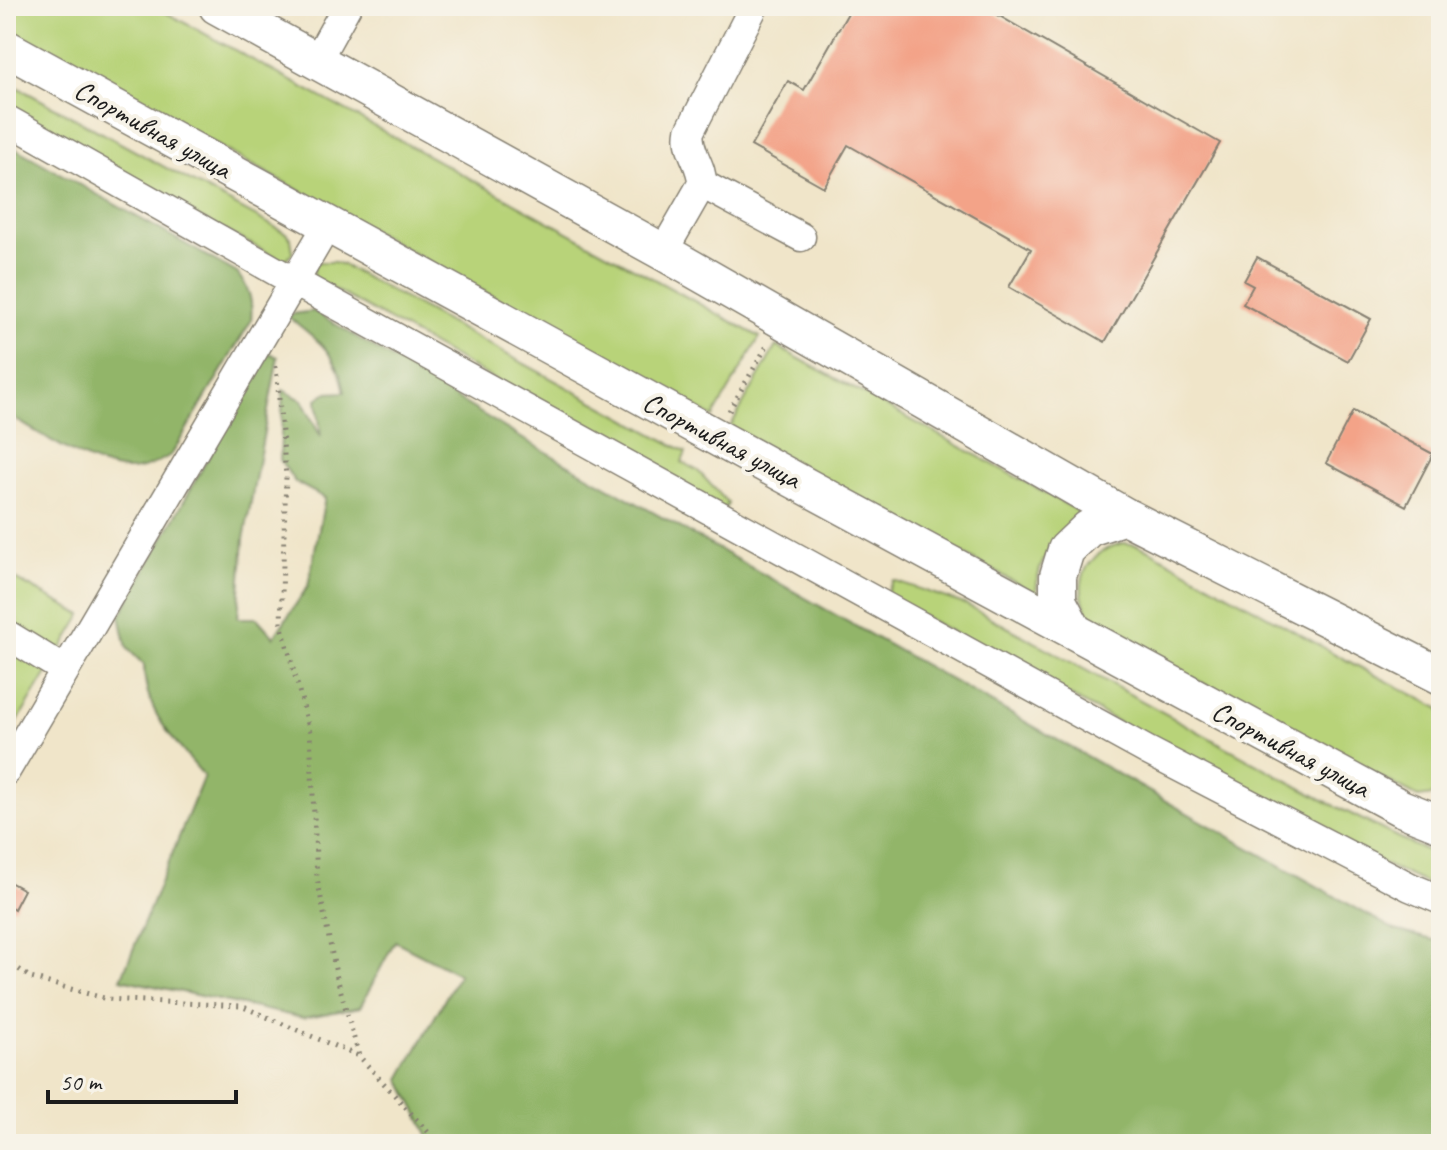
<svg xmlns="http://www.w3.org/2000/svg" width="1447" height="1150" font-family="Caveat,sans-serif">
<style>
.green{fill:#b8d379;stroke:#6a784a;stroke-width:2}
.forest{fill:#92b569;stroke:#576842;stroke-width:2}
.building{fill:#f3a388}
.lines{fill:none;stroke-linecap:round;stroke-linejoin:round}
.minor-casing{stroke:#868072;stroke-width:31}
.major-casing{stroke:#868072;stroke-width:39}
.path{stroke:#868072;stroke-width:5;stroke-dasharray:2 6;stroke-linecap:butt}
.minor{stroke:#fff;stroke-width:28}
.major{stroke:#fff;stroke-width:36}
.labels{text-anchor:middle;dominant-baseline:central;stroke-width:8;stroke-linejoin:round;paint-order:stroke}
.street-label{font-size:28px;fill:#1c1c1c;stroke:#f7f3e8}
</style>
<rect width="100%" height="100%" fill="#f7f3e8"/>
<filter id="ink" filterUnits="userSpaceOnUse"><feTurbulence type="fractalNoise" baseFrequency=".0125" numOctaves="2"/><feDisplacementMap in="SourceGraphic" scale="16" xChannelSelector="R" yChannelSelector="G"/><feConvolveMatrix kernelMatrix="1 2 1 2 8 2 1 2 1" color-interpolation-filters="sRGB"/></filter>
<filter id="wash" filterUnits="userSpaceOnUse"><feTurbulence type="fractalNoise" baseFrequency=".006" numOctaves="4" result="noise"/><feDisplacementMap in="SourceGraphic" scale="32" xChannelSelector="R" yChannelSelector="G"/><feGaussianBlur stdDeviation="1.8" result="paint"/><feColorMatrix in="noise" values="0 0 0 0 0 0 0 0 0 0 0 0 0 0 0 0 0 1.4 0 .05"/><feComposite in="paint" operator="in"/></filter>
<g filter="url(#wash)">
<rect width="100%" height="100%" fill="#f0e5c9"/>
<!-- green -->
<path class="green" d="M6 6H154L760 337 713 417 6 30Z
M6 81 286 233 291 239 293 252 284 261 6 118Z
M318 262H335L343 265 686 452 682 462 698 471 728 503 725 509 314 278V266Z
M776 346 1082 513C1056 537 1037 557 1036 594L730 427Z
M1123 543 1137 545 1151 551 1348 661 1441 709V794L1418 797 1102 630C1068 599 1077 554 1123 543Z
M6 574 82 615 6 741Z
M893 580 967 605 1321 799 1413 845 1441 856V890L1368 857 885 596Z"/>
<!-- forest -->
<path class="forest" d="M6 143 237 273C250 290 253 300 251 321L172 454C158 463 142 471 125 470 87 466 40 433 6 414Z
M314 311 523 439 1395 930 1441 942V1144H433L400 1079 459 974 395 941 360 1007 303 1018 121 979 204 776C175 741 144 713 144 665L127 648 120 616 267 352 278 357 244 539 238 618H257L274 637 308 586 325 498 295 482 280 460 283 390 302 400 321 437 317 399 326 393 345 392C338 353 316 338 286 315Z"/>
<g id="blocks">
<!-- building -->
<path class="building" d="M852 6H933L941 11 944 6H982L1220 143 1105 342 1009 287 1031 249 848 145 824 187 751 146 788 81 804 90Z
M1257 257 1371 319 1348 361 1243 304 1253 286 1244 281Z
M1353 411 1433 454 1406 506 1326 463Z
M6 880 24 890 14 909 6 904Z"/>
</g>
</g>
<g filter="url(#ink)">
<use href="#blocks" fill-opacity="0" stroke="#868072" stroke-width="2"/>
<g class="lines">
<defs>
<path id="minor" d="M317 60 347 6
M6 119 295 282 1148 751 1410 887 1441 900
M702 184 801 237
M663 252 702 184C703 165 686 150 690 131L754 6
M6 634 65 670
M6 771 327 226"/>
<path id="major" d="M217 6 663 252 1125 516 1441 676
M6 48C469 304 935 557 1401 808L1441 824
M1074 631 1058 601V576L1066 550 1089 528 1125 516"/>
</defs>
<!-- minor casing -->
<use href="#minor" class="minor-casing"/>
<!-- major casing -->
<use href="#major" class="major-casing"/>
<!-- path -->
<path class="path" d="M276 366 286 476 281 623 310 732 317 878 336 974 359 1056 439 1144
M729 411 768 344
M6 960 31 978 107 999 241 1006 358 1056"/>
<!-- minor -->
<use href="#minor" class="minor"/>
<!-- major -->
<use href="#major" class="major"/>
</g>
</g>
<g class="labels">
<!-- street labels -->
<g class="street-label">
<text transform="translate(153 129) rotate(29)">Спортивная улица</text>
<text transform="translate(722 440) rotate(28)">Спортивная улица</text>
<text transform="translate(1291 749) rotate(28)">Спортивная улица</text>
</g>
</g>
<!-- margin -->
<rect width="1447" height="1150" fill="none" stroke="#f7f3e8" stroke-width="32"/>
<!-- scale -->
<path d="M48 1090v12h188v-12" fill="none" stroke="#1c1c1c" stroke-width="4"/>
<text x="60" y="1090" font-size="24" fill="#1c1c1c" stroke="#f7f3e8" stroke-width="6" paint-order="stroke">50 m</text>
</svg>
